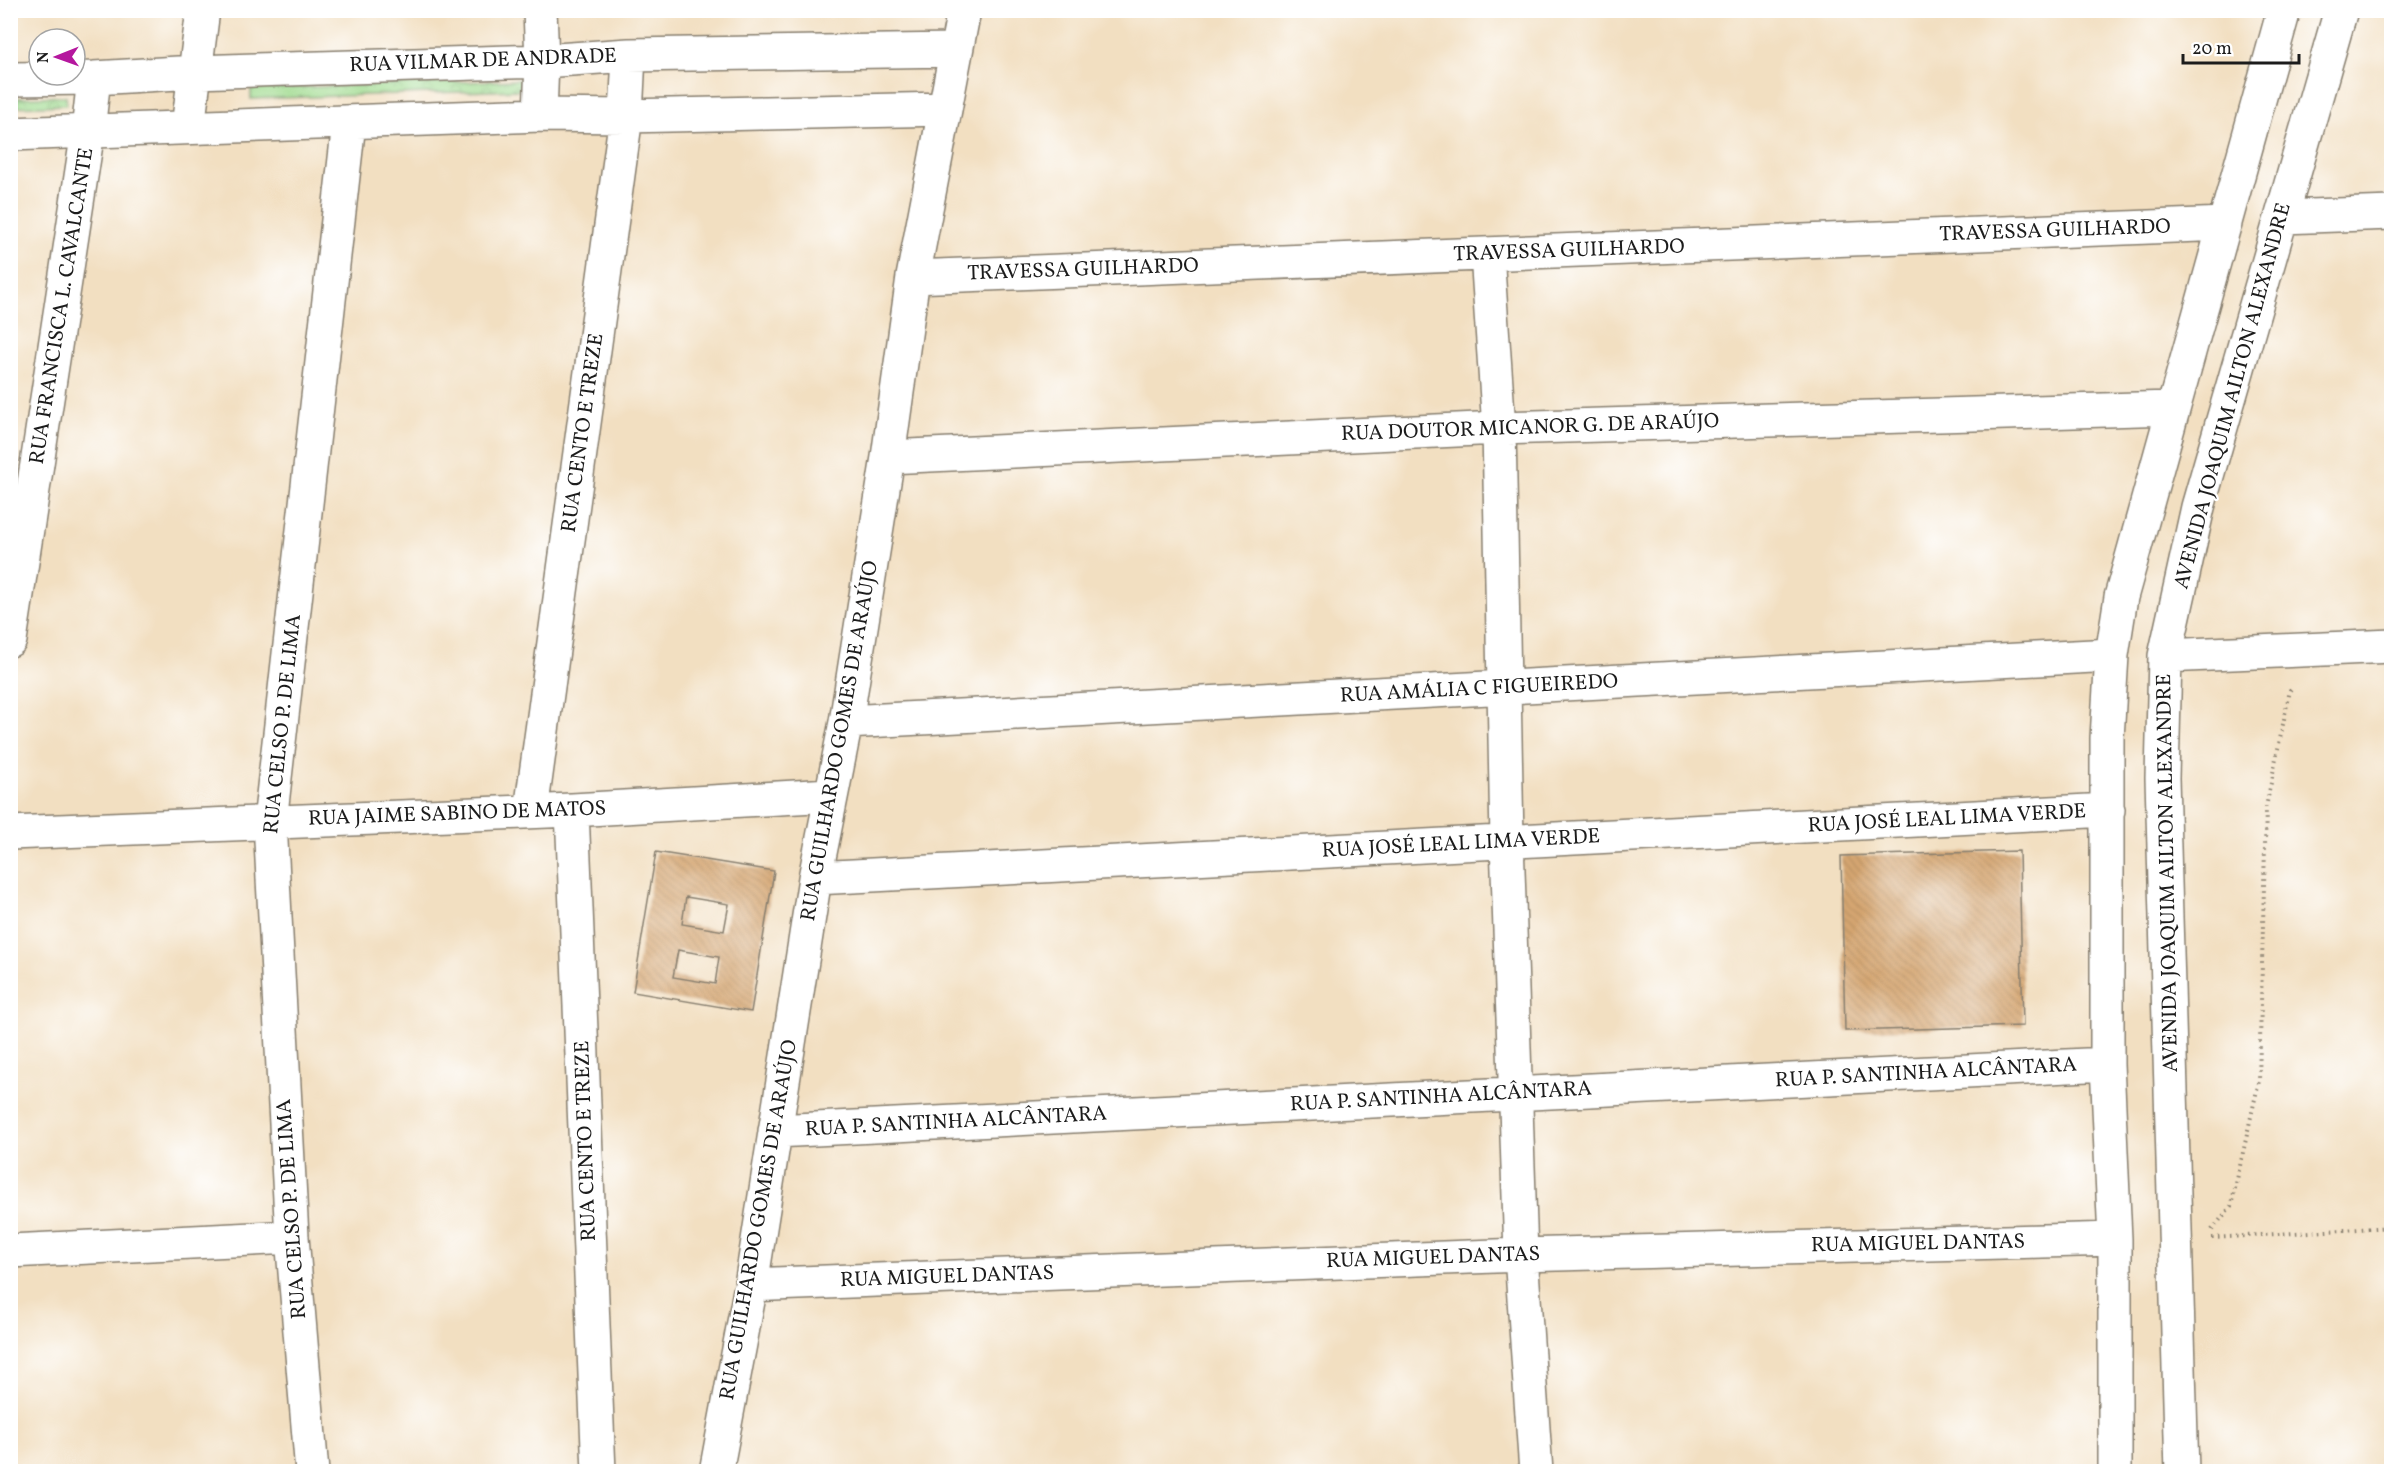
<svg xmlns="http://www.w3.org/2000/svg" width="2402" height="1482" font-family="Vollkorn,serif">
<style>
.park{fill:url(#park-crowns);stroke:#5e7b54;stroke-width:1.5}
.building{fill:url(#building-back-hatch);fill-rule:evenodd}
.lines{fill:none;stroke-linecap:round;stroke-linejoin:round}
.minor-casing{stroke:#877e6e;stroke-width:36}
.path{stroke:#877e6e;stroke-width:4;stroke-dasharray:1.5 4.5;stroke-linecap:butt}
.minor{stroke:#fff;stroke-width:33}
.labels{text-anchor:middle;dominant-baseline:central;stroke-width:4.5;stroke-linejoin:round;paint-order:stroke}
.street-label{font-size:21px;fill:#1c1c1c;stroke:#fff}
</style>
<defs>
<pattern id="park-crowns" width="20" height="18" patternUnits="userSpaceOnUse" patternTransform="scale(1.5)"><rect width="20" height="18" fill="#9fda8d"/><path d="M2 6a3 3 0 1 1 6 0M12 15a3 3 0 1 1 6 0" fill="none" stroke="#88ba79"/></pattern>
<pattern id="building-back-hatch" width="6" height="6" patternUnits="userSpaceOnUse" patternTransform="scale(1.5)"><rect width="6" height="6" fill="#d5a671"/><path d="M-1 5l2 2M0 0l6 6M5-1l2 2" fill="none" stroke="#b68e61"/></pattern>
</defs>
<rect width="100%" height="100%" fill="#fff"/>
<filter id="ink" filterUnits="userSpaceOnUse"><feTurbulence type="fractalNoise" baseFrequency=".0167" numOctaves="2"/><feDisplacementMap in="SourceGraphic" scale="12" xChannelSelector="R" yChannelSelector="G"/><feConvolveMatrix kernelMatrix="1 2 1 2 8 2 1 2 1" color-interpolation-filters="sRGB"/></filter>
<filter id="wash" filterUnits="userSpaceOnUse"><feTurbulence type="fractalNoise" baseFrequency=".008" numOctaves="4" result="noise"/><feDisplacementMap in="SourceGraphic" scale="24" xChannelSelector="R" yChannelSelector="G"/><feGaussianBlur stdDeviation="1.35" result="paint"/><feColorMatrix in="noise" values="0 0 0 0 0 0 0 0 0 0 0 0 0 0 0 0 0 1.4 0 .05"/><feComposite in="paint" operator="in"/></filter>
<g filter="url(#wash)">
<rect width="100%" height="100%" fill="#f2dfc1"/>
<!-- park -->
<path class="park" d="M522 80 519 90 251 99V89Z
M66 96 67 105 11 107V98Z"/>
<g id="blocks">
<!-- building -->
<path class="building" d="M2019 851 2023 1026 1845 1031 1841 856Z
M656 852 774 871 751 1012 633 992ZM686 897 729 904 724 931 682 924ZM678 950 719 957 715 984 673 977Z"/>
</g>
</g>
<g filter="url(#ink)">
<use href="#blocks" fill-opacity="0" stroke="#877e6e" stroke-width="1.5"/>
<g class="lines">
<defs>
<path id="minor" d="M10 79 94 78 195 72 542 61 629 55 956 50
M540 115 542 61 540 10
M188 127 203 10
M10 134 540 115 626 116 945 109
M2282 217 2392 213
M1487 254 1499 428 1507 841 1521 1255 1536 1472
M913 277 2225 224
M888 457 1499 428 2172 408
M10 640 88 131 94 78
M2165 656 2392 646
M846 722 2112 655
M572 810 599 1472
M531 811 626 116 629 55
M10 833 572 810 831 795
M815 878 2108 810
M775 1131 2107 1064
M10 1251 292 1237
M751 1285 1521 1255 2115 1239
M312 1472 292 1237 270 822 349 123
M716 1472 751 1285 815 878 846 722 888 457 913 277 964 10
M2115 1472V1239L2107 1064V738L2112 655 2121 597 2284 10
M2182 1472 2162 778 2165 656 2198 507 2341 10"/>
</defs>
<!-- minor casing -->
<use href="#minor" class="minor-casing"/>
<!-- path -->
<path class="path" d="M2212 1230 2231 1206 2259 1081 2266 807 2290 690 2293 687
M2212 1238 2392 1227"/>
<!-- minor -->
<use href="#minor" class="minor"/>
</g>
</g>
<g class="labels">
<!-- street labels -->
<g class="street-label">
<text transform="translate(483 61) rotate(-2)">RUA VILMAR DE ANDRADE</text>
<text transform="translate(2055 231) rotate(-2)">TRAVESSA GUILHARDO</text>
<text transform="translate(1569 251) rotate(-2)">TRAVESSA GUILHARDO</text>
<text transform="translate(1083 270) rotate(-2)">TRAVESSA GUILHARDO</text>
<text transform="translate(62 306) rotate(-81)">RUA FRANCISCA L. CAVALCANTE</text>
<text transform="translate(2233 396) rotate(-75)">AVENIDA JOAQUIM AILTON ALEXANDRE</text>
<text transform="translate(1530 428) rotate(-2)">RUA DOUTOR MICANOR G. DE ARAÚJO</text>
<text transform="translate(583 433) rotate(-82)">RUA CENTO E TREZE</text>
<text transform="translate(1479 689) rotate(-3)">RUA AMÁLIA C FIGUEIREDO</text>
<text transform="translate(283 724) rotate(-84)">RUA CELSO P. DE LIMA</text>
<text transform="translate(840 741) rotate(-80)">RUA GUILHARDO GOMES DE ARAÚJO</text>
<text transform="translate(457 814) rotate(-2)">RUA JAIME SABINO DE MATOS</text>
<text transform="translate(1947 819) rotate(-3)">RUA JOSÉ LEAL LIMA VERDE</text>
<text transform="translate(1461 844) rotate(-3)">RUA JOSÉ LEAL LIMA VERDE</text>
<text transform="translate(2168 873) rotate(-91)">AVENIDA JOAQUIM AILTON ALEXANDRE</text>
<text transform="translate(1926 1073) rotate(-3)">RUA P. SANTINHA ALCÂNTARA</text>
<text transform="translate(1441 1097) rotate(-3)">RUA P. SANTINHA ALCÂNTARA</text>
<text transform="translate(956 1122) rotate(-3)">RUA P. SANTINHA ALCÂNTARA</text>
<text transform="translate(586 1141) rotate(-92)">RUA CENTO E TREZE</text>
<text transform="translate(292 1209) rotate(-94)">RUA CELSO P. DE LIMA</text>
<text transform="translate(759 1220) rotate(-80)">RUA GUILHARDO GOMES DE ARAÚJO</text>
<text transform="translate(1918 1244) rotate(-1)">RUA MIGUEL DANTAS</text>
<text transform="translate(1433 1258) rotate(-2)">RUA MIGUEL DANTAS</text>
<text transform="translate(947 1277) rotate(-2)">RUA MIGUEL DANTAS</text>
</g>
</g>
<!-- margin -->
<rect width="2402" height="1482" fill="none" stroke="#fff" stroke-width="36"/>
<!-- north arrow -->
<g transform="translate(57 57) rotate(269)"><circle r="28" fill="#ffffff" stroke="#a4a4a4" stroke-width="1.5"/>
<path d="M0-4.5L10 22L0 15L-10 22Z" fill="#b5179e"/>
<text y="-9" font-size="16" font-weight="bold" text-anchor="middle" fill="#1c1c1c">N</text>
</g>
<!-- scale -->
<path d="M2183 54v9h116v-9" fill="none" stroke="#1c1c1c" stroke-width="3"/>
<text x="2192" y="54" font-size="18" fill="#1c1c1c" stroke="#ffffff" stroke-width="4.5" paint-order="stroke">20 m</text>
</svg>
